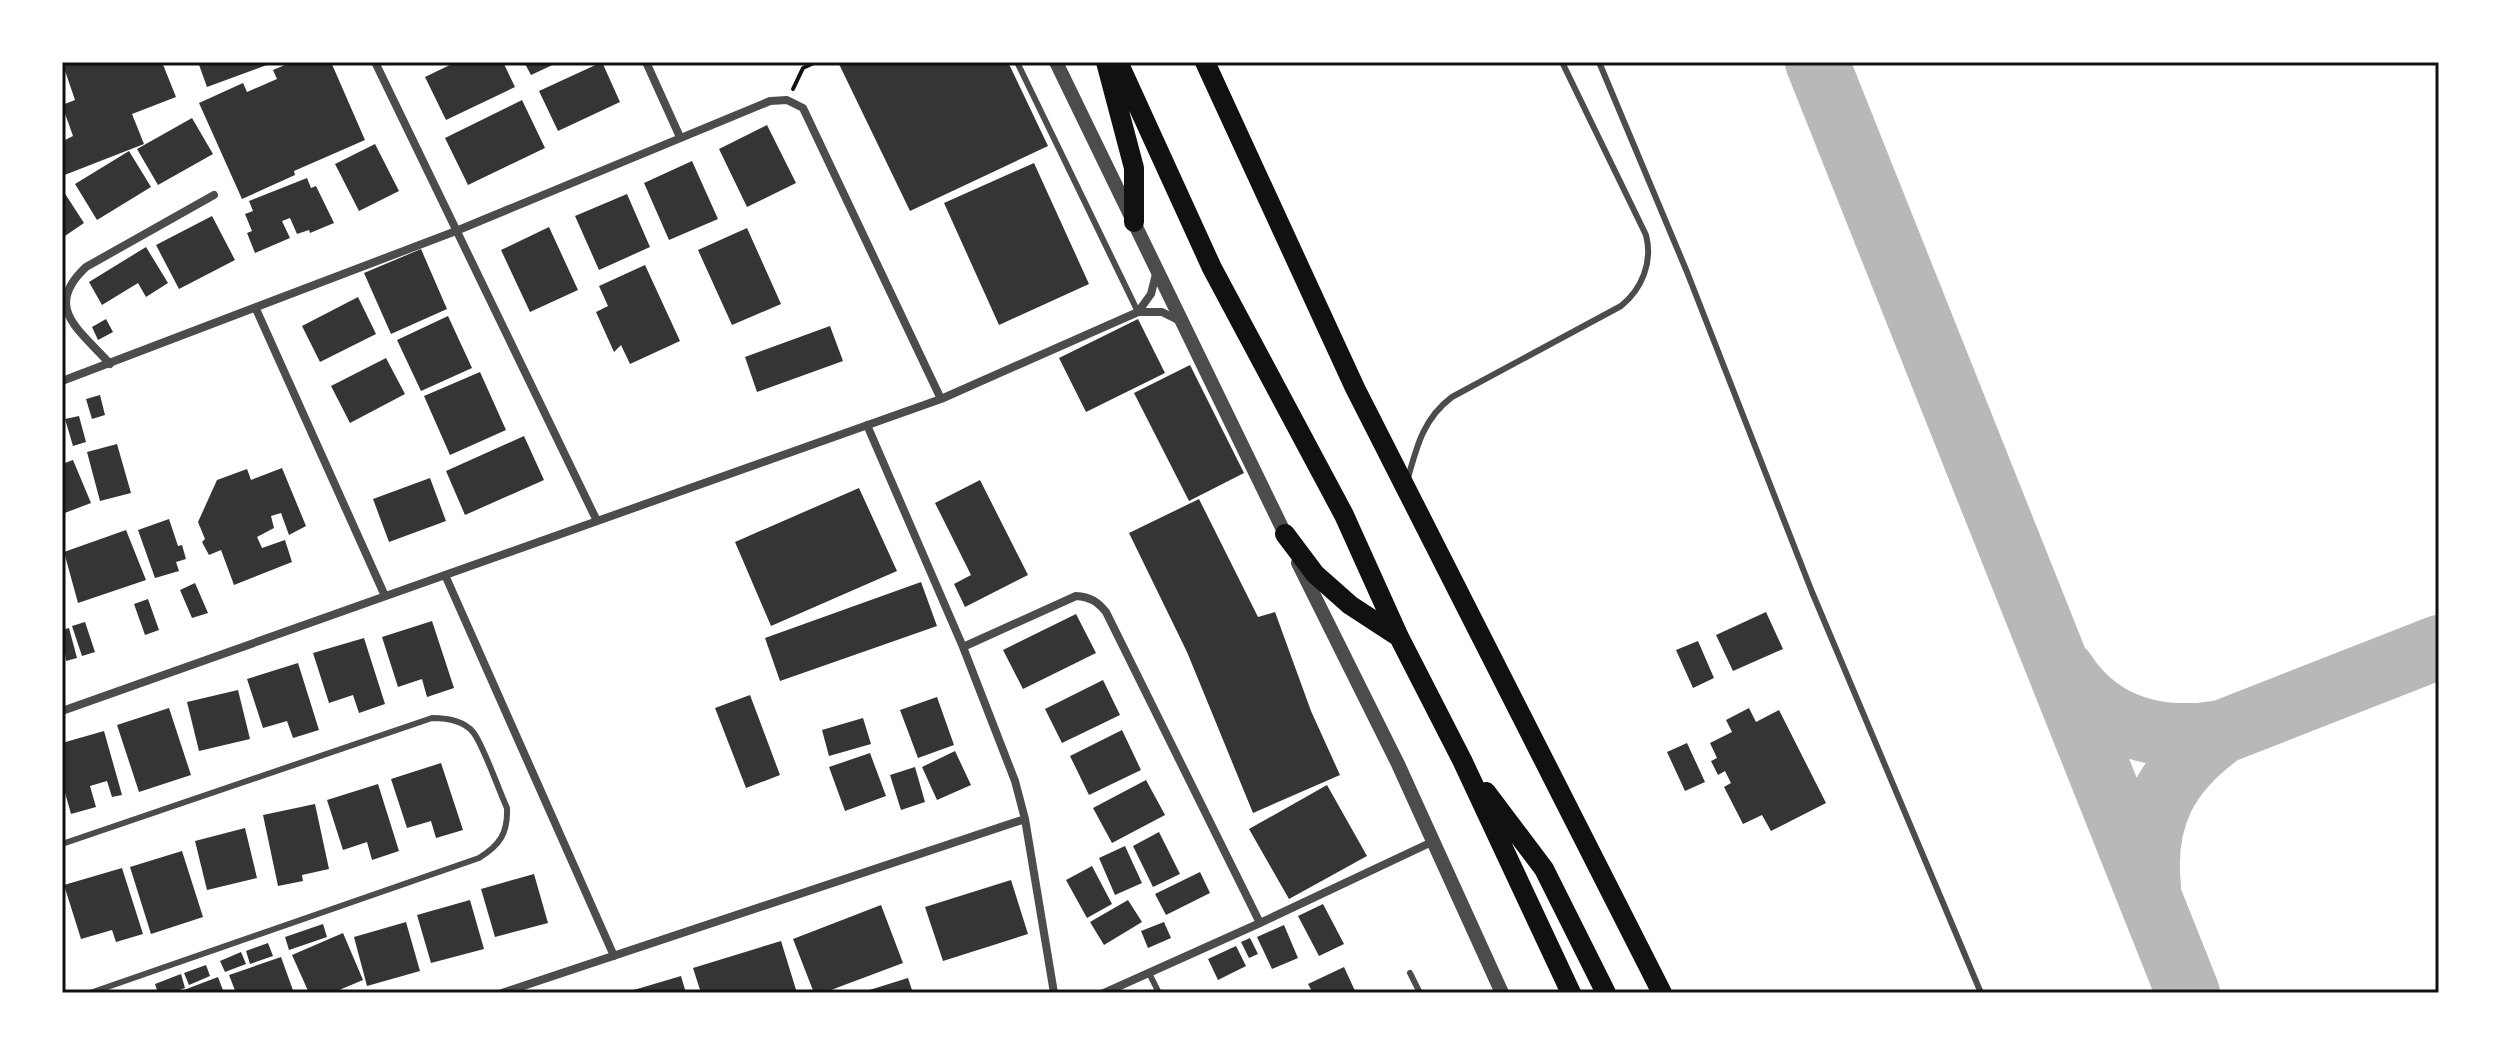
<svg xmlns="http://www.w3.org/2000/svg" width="2501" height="1055" font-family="Signika,sans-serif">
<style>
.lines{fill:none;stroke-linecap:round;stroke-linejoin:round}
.taxiway{stroke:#b8b8b8;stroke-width:64}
.building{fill:#353535}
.path{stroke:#111;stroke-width:4}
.service{stroke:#4c4c4c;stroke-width:6}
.minor{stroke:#4c4c4c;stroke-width:8}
.tertiary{stroke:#4c4c4c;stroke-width:14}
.trunk{stroke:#111;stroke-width:20}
.neatline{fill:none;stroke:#111;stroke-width:3}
</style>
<rect width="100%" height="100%" fill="#fff"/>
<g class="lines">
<!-- taxiway -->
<path class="taxiway" d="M1817 62 2188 993
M2064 672C2100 728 2160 742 2222 732L2439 647
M2149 887C2142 818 2166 772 2222 732"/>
</g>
<!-- building -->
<path class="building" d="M62 62H162L176 97 132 114 144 144 62 176V133L65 140 73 136 62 105 75 100Z
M198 62H275L207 87Z
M292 62H331L365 140 294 171 295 175 242 199 199 103 243 83 247 92 277 79 273 70Z
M456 62H503L515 87 446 120 425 77Z
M524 62H559L531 75Z
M602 62 620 102 558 131 539 91Z
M838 62H1008L1048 146 910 211Z
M522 100 545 148 468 185 445 138Z
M192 118 213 154 158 185 137 149Z
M767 125 796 183 747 207 719 149Z
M375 144 399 191 359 211 335 164Z
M129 151 151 187 97 220 75 184Z
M692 161 718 219 669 240 644 183Z
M1034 163 1089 284 999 325 944 203Z
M307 178 311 188 316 186 334 223 310 233 309 230 297 234 290 218 282 221 290 238 255 253 247 233 252 231 245 214 253 211 249 201Z
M62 189 84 223 62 238Z
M627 194 650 247 599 270 575 216Z
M212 216 235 260 179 289 156 245Z
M549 227 578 290 530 312 501 250Z
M747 228 781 304 732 325 698 250Z
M146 247 168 283 146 297 138 283 102 305 89 282Z
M421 249 447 309 391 334 364 273Z
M645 265 680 341 630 364 621 345 614 352 596 312 608 306 599 286Z
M358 297 376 334 320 362 302 326Z
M448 316 472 368 421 391 397 340Z
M106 319 113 332 98 340 92 327Z
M1138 319 1165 373 1086 412 1059 358Z
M830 326 843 361 757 392 745 357Z
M386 358 405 394 350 423 331 386Z
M1190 365 1244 473 1189 501 1134 393Z
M480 372 506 430 450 455 424 396Z
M100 395 105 415 92 419 86 399Z
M79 416 86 442 73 446 65 419Z
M524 436 544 480 465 515 446 471Z
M117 444 131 493 100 501 87 452Z
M73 460 91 503 62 514V464Z
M282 468 306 526 289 535 281 513 271 516 274 528 257 537 262 548 285 540 292 562 234 585 221 550 209 555 202 542 205 539 198 522 217 480 247 469 251 480Z
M430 478 446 521 389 542 373 499Z
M980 480 1028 575 965 607 954 584 971 575 935 503Z
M859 488 897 571 771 626 735 542Z
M1199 499 1258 617 1275 612 1311 711 1340 775 1253 813 1187 652 1129 533Z
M169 519 178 546 182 545 186 559 176 562 179 571 155 578 138 530Z
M126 530 146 580 78 603 64 552Z
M921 582 937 626 780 681 765 638Z
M195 583 208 613 192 618 180 590Z
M148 599 159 630 145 635 134 604Z
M1766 612 1783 649 1733 671 1716 635Z
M1076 614 1096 653 1023 689 1003 650Z
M432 621 454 688 427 697 422 679 398 687 382 637Z
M85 622 95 652 82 656 72 626Z
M69 628 77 658 66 661 62 630Z
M364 638 385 704 359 713 353 695 329 703 313 653Z
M1698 641 1714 678 1693 688 1676 650Z
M298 663 319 730 293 738 287 721 263 728 247 679Z
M1103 680 1120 715 1062 743 1045 709Z
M238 690 250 739 199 751 187 702Z
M750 695 780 775 746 788 715 708Z
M937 697 954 745 918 758 900 710Z
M169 708 191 775 139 792 117 725Z
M1749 708 1756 722 1779 710 1826 803 1771 831 1762 815 1743 824 1724 787 1731 783 1725 771 1718 775 1711 761 1717 758 1710 743 1732 732 1726 720Z
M863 718 871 744 829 756 822 730Z
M1122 730 1141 770 1089 795 1070 756Z
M104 731 122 795 112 797 107 781 90 786 96 807 71 814 62 782V743Z
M1687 743 1705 782 1685 791 1667 752Z
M955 751 971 785 937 800 922 767Z
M870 753 886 796 845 811 829 767Z
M441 763 463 830 436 838 431 821 407 828 391 779Z
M915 767 925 802 901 810 890 775Z
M1146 780 1165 815 1112 843 1093 808Z
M378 784 399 851 372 860 367 842 343 850 327 800Z
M1327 785 1367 856 1289 899 1249 829Z
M315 804 329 869 302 875 303 881 278 886 263 815Z
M245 828 257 878 207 890 195 841Z
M1159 832 1180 874 1153 887 1133 846Z
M1125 846 1142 883 1115 895 1099 858Z
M182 851 203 917 151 934 130 867Z
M1092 866 1112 904 1087 918 1066 880Z
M122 868 143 934 116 942 112 930 81 939 64 885Z
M1200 872 1210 893 1166 915 1155 894Z
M534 874 548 923 495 937 481 889Z
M1011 880 1028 934 943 961 925 907Z
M470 900 484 949 431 963 417 915Z
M1128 900 1142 922 1104 945 1090 922Z
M1323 904 1344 944 1319 956 1298 916Z
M881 905 903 963 823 993H814L793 939Z
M406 922 420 971 367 986 354 937Z
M1164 922 1171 938 1148 948 1141 931Z
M323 924 327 937 289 950 285 937Z
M1284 925 1298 958 1272 969 1257 937Z
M343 933 363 980 332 993H309L292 955Z
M1250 938 1258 954 1249 958 1241 942Z
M781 941 797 993H701L693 968Z
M268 943 273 956 250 964 246 951Z
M1236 946 1246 966 1218 980 1208 959Z
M241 952 246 964 225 972 220 961Z
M281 957 294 993H236L229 975Z
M206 965 210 976 189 985 184 973Z
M1344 967 1356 993H1313L1308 984Z
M181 974 185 988 171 993H158L155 984Z
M681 976 686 993H627V992Z
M218 977 224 993H176Z
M908 978 913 993H863V992Z"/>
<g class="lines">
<!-- path -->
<path class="path" d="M793 89 803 68 816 62"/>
<!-- service -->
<path class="service" d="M1017 62 1138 312
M1599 62 1687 272 1812 592 1981 993
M1408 478C1417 445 1424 418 1452 397L1621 306C1642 289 1653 262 1646 235L1562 62
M62 844 432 718C447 718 463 720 473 732 483 744 499 791 507 808 508 833 500 845 479 858L90 993
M1149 973 1159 993
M1410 973 1420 993"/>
<!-- minor -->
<path class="minor" d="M375 62 597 521
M646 62 680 137
M256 309 385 596
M1138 312 1151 294 1157 270
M110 364C80 330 42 308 86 267L214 195
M62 381 456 231 770 101 787 100 803 108 941 399
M867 425 963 647 1015 781 1025 819 1054 993
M445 575 614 956
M963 647 1076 596C1090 597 1097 601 1106 612L1260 923
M62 711 941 399 1138 312H1162L1180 321
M502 993 1025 819
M1104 993 1260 923 1434 841"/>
<!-- tertiary -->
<path class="tertiary" d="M1056 62 1288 540
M1298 563 1398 764 1502 993"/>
<!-- trunk -->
<path class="trunk" d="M1106 62 1134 168V222
M1118 62 1212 268 1344 515 1399 637 1462 760 1571 993
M1205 62 1355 388 1662 993
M1285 534 1315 574 1350 605 1399 637
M1486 792 1544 869 1606 993"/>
</g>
<!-- border -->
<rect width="2501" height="1055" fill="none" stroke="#ffffff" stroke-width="128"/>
<rect x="64" y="64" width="2373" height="927" class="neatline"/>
</svg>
